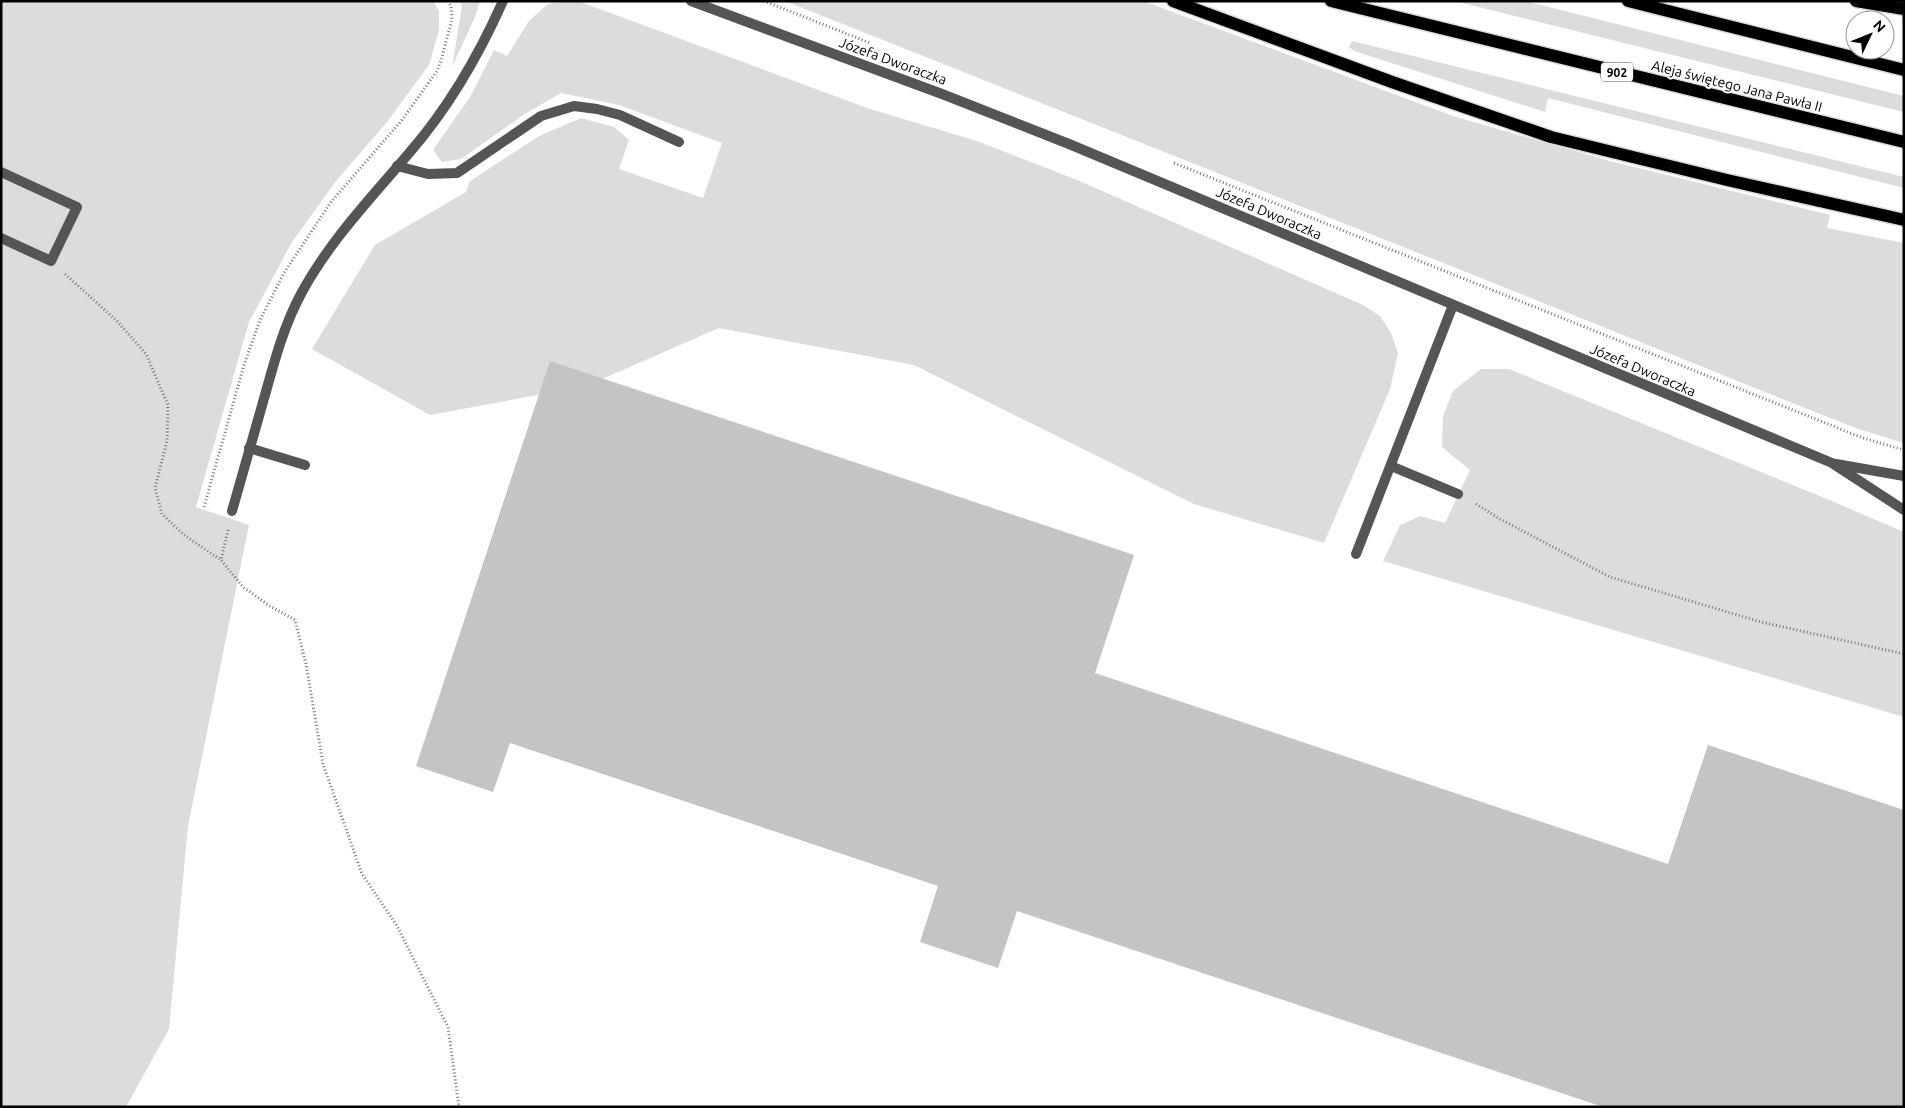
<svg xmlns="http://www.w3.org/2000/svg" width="1905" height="1108" font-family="Ubuntu,sans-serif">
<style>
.green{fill:#dcdcdc}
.building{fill:#c4c4c4}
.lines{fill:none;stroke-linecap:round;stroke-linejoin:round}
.primary-casing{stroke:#dbdbdb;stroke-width:15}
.path{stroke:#777;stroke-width:3;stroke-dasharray:1 2.5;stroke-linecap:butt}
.service{stroke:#555;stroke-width:10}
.minor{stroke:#555;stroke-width:10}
.primary{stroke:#000;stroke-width:12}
.labels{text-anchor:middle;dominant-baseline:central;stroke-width:4;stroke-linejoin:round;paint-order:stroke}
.shield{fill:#fff;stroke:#4c4c4c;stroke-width:1}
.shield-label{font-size:12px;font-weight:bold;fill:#000}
.street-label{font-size:14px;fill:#000;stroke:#fff}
</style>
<rect width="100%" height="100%" fill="#fff"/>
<!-- green -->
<path class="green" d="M1 1H433L439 11V30L429 65 387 122 336 181 292 242 249 322 196 507 249 525 188 826 169 1029 126 1107H1Z
M460 1H480L475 17 452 67 462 6Z
M564 1H578L867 108 977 141 1077 180 1363 305 1380 316 1391 333 1398 353 1390 389 1324 543 1194 504 914 365 719 328 586 386 430 415 312 349 375 245 466 192 470 181 539 136 581 118 614 127 629 140 619 169 703 198 722 143 619 105 561 93 523 115 461 159 442 162 433 150 470 97 494 50 507 56 529 21 548 4Z
M785 1H1143L1453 116 1610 161 1830 215 1827 228 1904 243V443L1858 429 1770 394 1451 266Z
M1454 1H1525L1904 96V112Z
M1352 41 1904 177V188L1548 98 1545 112 1354 51 1349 47Z
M1481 369H1509L1827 499 1904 532V717L1383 561 1400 525 1420 516 1445 523 1470 470 1442 447 1443 416 1453 391Z"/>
<!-- building -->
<path class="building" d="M550 361 1134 555 1095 673 1668 864 1708 745 1904 810V1107H1603L1017 911 998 968 920 942 938 886 510 743 493 792 416 766Z"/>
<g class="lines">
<defs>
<path id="primary" d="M1173 1 1392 82 1551 137 1727 180 1904 220
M1331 1 1904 142
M1628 1 1904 70
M1856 1 1904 9"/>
</defs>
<!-- primary casing -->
<use href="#primary" class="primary-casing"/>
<!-- path -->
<path class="path" d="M764 1 870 43
M1174 163 1863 438 1904 450
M65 274 117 321 146 354 168 405 167 441 155 488 162 514 184 535 221 560
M1476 504 1500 519 1610 577 1761 622 1904 654
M204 507 244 365 260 320 284 273 331 202 402 120 437 71 441 61 452 19 451 6 448 1
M228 530 221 560 243 587 270 606 295 620 306 664 323 764 362 874 397 926 448 1027 459 1107"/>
<!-- service -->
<path class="service" d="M397 166 428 174 457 173 541 116 574 106 597 109 620 115 679 142
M1 172 77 207 51 261 1 238
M249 448 305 465
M1391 466 1458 494"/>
<!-- minor -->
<path class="minor" d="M691 1 942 94 1069 144 1832 463 1904 510
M1836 464 1904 476
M232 511C243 472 254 434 265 395 275 359 284 325 302 292 331 239 372 197 410 152 449 107 479 55 503 1
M1356 554 1453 305"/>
<!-- primary -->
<use href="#primary" class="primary"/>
</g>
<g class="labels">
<!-- shield labels -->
<rect class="shield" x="1601" y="62.5" width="32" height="19" rx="4"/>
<g class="shield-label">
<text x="1617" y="72">902</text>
</g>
<!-- street labels -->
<g class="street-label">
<text transform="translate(893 61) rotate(20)">Józefa Dworaczka</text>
<text transform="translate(1737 86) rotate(14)">Aleja świętego Jana Pawła II</text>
<text transform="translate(1269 213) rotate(23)">Józefa Dworaczka</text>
<text transform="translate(1643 370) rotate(23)">Józefa Dworaczka</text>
</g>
</g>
<!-- border -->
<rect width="1905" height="1108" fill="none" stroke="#000000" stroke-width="5"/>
<!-- north arrow -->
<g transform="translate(1870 35) rotate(47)"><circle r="24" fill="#ffffff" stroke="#999999"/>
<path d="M0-4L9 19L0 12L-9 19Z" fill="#000000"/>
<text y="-8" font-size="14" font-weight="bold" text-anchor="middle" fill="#000000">N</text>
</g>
</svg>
